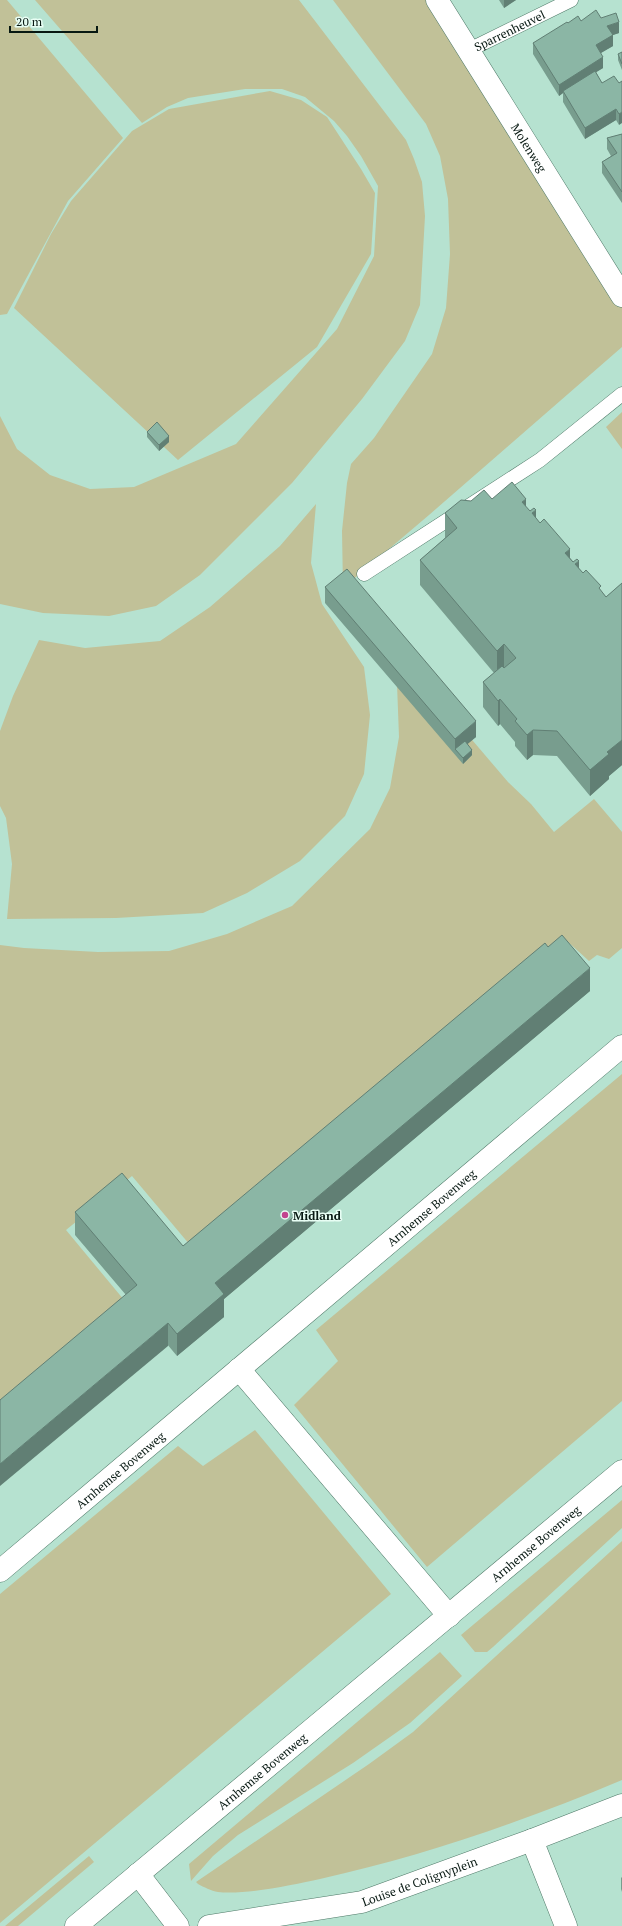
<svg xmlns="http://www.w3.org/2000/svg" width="622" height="1926" font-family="'PT Serif',serif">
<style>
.green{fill:#c1c198}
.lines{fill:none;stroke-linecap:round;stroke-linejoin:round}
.service-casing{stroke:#4e7867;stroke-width:15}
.minor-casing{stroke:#4e7867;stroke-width:23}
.secondary-casing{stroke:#4e7867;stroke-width:23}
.service{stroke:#fff;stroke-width:14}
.minor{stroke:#fff;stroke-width:22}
.secondary{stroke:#fff;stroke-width:22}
.wall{fill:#789d8e}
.shaded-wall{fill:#617f74}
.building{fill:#8bb6a5;stroke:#617f74}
.poi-dot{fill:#c3448f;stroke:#e8fef4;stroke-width:1.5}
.labels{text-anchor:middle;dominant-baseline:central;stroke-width:3;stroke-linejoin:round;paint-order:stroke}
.street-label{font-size:12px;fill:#071812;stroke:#e8fef4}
.poi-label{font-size:12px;font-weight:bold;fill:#071812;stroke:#e8fef4;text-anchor:start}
</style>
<rect width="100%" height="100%" fill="#b6e2d0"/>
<!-- green -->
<path class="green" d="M0 0H7L123 138 68 201 7 314 0 315Z
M35 0H299L406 140 414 159 422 182 425 216 420 305 405 341 362 399 292 483 200 575 156 606 109 616 43 613 0 604V416L17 449 50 475 90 489 134 487 236 444 337 329 374 256 378 186 361 156 347 136 334 121 305 97 282 89H245L188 98 167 107 142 123Z
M333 0H431L622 305V347L429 515 343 588 342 531 347 483 351 464 374 438 432 354 446 308 450 254 448 199 440 156 426 124Z
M270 91 301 100 327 117 361 169 375 193 371 254 317 347 178 460 14 308 51 234 71 201 132 131 169 109Z
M622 412V449L606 427Z
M316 504 311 563 322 604 364 667 370 715 364 774 345 816 300 861 247 893 203 913 116 918 7 919 12 864 6 818 0 806V731L13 696 39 640 85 648 160 641 210 607 280 546Z
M386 639 508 782 531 804 554 832 594 799 622 832V948L609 959 597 955 589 961 567 941 195 1251 132 1176 66 1230 129 1306 0 1413V945L24 948 98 952 169 951 227 934 292 906 370 829 390 788 399 737 397 684Z
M622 1074V1401L427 1567 294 1405 338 1361 316 1330Z
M255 1430 391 1594 0 1923V1594L178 1446 203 1466Z
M622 1500V1528L493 1647 487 1652H475L461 1635Z
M622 1541V1780C524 1821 424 1856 320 1879 293 1885 245 1895 218 1892 211 1891 204 1887 198 1884L196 1882 369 1764 413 1732Z
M440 1652 462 1676 410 1723 353 1763 238 1835 213 1856 191 1881 189 1864Z
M89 1856 94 1862 18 1926H5Z"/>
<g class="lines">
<defs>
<g id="service">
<path id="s1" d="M469 50 571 0"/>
<path d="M364 574 540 460 622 394"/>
</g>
<g id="minor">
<path id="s2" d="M437 0 622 296"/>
<path d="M239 1369 449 1616"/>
<path id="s3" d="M0 1571 622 1046"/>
<path d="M532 1840 566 1926"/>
<path d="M138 1874 178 1926"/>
<path id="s4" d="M209 1926 362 1902 532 1840 622 1805"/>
</g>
<g id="secondary">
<path id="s5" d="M76 1926 622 1471"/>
</g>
</defs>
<!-- service casing -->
<use href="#service" class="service-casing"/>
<!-- minor casing -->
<use href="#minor" class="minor-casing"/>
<!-- secondary casing -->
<use href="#secondary" class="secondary-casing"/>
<!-- service -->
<use href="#service" class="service"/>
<!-- minor -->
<use href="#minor" class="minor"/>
<!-- secondary -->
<use href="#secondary" class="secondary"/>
</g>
<!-- wall -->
<path class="wall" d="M499 0H516L504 8Z
M601 18 619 33 613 35V46L600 53 603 68 596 72 602 83H619L622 81 619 125 616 120 585 139 563 102V93L559 96 533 54V43L568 23Z
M622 52V70L618 60V54Z
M622 134V203L602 173V162L611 156 607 149V138Z
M147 432 169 442 159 451 147 437Z
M492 499 526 507 583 573 601 591 606 597 622 583V765L609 776V779L590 796 557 756 533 755 527 760 515 746V742L500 724 498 726 483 707V682L494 673 420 585V560L445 538V513L471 501Z
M325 587 476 737 467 744 472 755 463 764 325 603Z
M548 947 590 991 224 1299V1317L177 1356 126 1295 75 1235V1212L183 1246Z
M622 1877V1892L621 1889V1878Z"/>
<!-- shaded-wall -->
<path class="shaded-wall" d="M504 0H516L504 8Z
M619 22V33L613 35V46L596 56V45L607 26Z
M603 57V68L564 92 563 91V93L559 96V85Z
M616 109V120L585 139V128Z
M622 112V123L619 125V114Z
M169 436V442L159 451V445Z
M526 499V524L522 502Z
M536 510V535L532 513Z
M570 549V574L565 553Z
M579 561V586L575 564Z
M504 644V670L497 676V651Z
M500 699V724L498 726V701Z
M476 721V737L458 752 455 749V755V739Z
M533 730V755L527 760V735Z
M622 740V765L609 776V779L590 796V770L607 752Z
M472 750V755L463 764V758Z
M590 968V991L224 1299V1317L177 1356V1334L215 1283Z
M168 1323V1346L0 1486V1464Z"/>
<!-- building -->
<path class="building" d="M596 10 601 18 616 13 619 22 607 26 613 35 596 45 603 57 559 85 533 43 567 22 568 23 578 16 581 21Z
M622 52V64L618 54Z
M595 71 602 83 614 76 619 83 622 81V112L619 114 616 109 585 128 563 91Z
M622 134V192L602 162 617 153 607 138Z
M157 422 169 436 159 445 147 432Z
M512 482 526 499 522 502 530 511 534 508 536 510 532 513 540 523 544 519 570 549 565 553 573 562 577 559 579 561 575 564 583 573 586 570 601 586 599 588 606 597 622 583V740L607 752 609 754 590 770 557 731 533 730 527 735 515 721 517 719 500 699 498 701 483 682 502 666 504 668 516 658 504 644 497 651 420 560 457 528 445 513 461 500 471 501 484 490 492 499Z
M347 569 476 721 455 739 325 587Z
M465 741 472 750 463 758 455 749Z
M562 935 590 968 215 1283 224 1294 177 1334 168 1323 0 1464V1400L137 1285 75 1212 122 1173 183 1246 545 943 548 947Z"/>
<!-- markers -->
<circle class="poi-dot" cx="285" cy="1215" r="4"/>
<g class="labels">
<!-- street labels -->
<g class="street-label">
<text stroke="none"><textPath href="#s1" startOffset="45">Sparrenheuvel</textPath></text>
<text stroke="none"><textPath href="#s2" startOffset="174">Molenweg</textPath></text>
<text stroke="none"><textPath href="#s3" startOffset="564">Arnhemse Bovenweg</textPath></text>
<text stroke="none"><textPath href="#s3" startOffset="157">Arnhemse Bovenweg</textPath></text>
<text stroke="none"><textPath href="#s5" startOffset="598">Arnhemse Bovenweg</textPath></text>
<text stroke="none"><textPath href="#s5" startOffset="242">Arnhemse Bovenweg</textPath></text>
<text stroke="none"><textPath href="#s4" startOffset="216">Louise de Colignyplein</textPath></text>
</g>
<!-- poi labels -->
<g class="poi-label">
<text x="293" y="1215">Midland</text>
</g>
</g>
<!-- scale -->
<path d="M10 26v6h87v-6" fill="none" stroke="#071812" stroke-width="2"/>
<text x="16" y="26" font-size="12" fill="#071812" stroke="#e8fef4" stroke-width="3" paint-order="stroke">20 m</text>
</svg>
